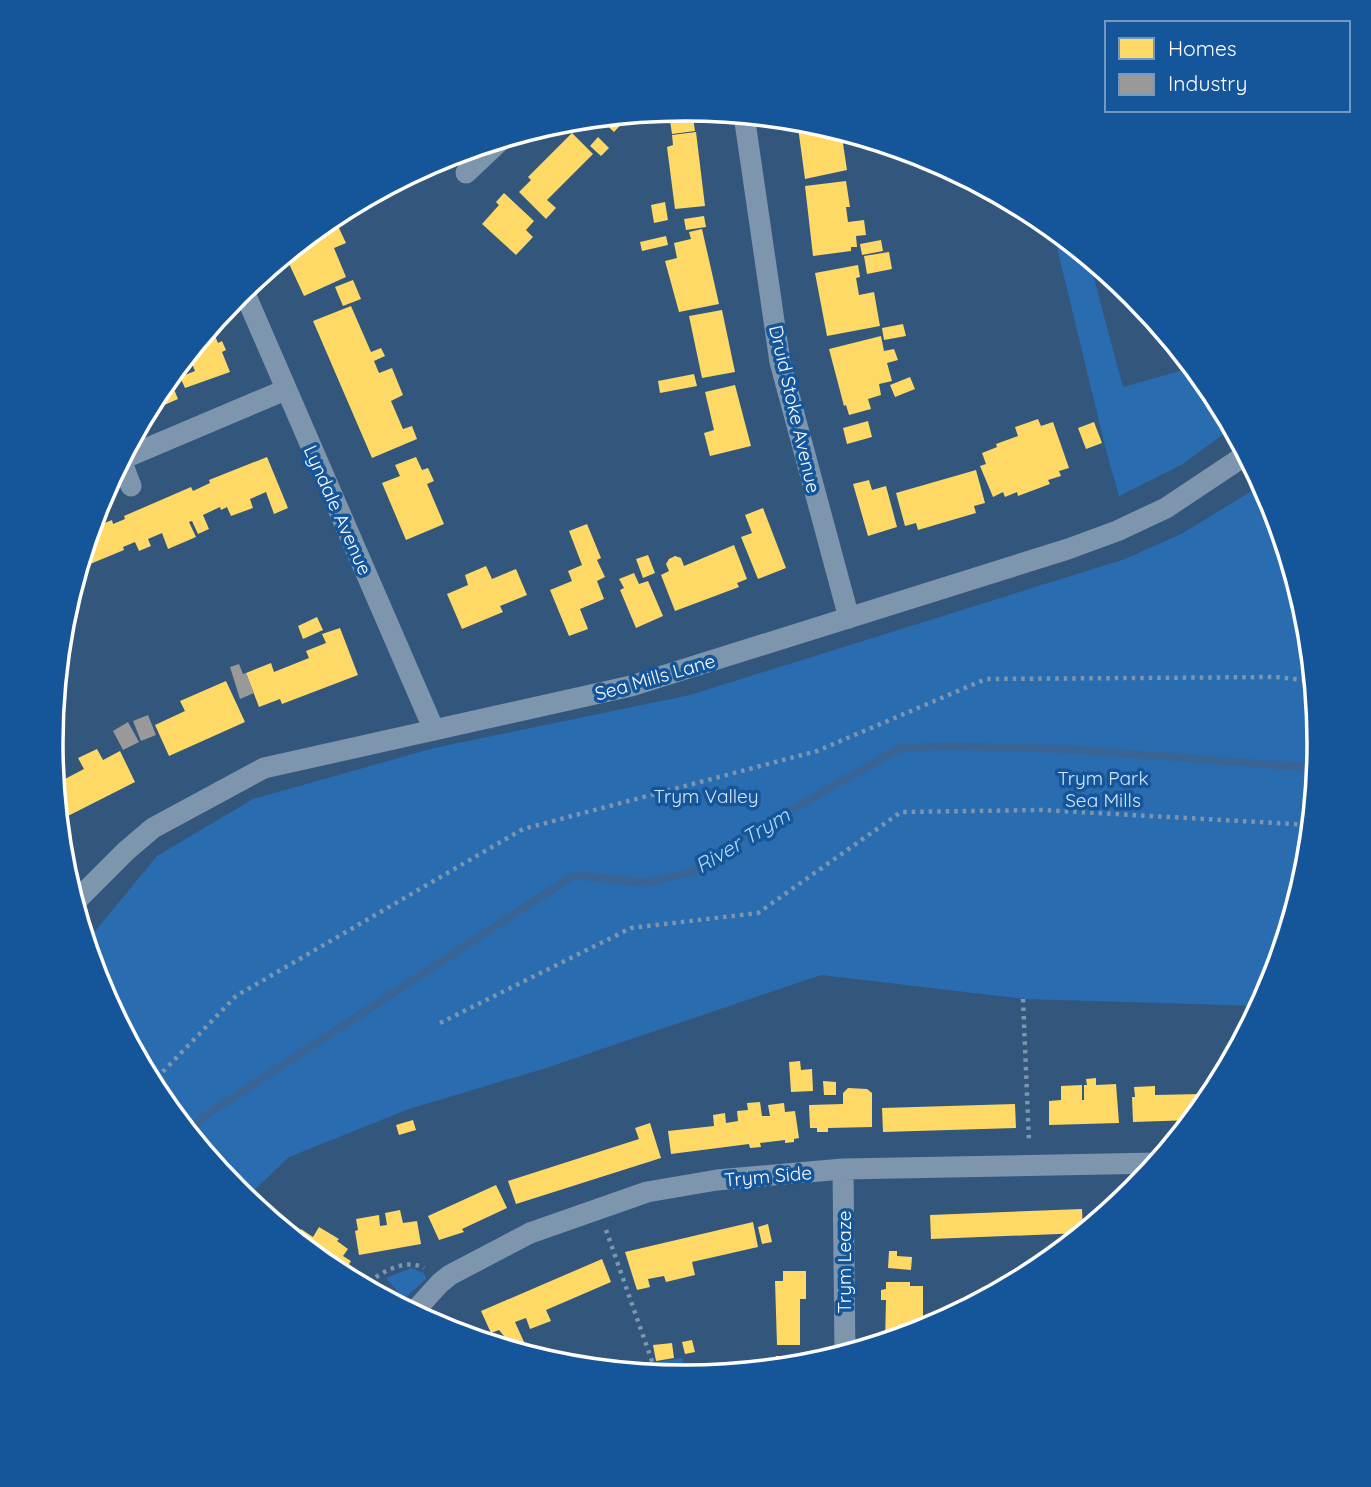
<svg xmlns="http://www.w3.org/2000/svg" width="1371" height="1487" font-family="Quicksand,sans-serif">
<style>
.green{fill:#296cb0}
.homes{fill:#ffd966}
.industry{fill:#999}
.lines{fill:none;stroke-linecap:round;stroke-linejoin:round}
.stream{stroke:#386596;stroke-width:8}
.path{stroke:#7e95ae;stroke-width:4.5;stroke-dasharray:3.5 5;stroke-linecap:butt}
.street{stroke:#7e95ae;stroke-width:21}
.labels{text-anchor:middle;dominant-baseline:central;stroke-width:7;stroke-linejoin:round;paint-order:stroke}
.street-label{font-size:19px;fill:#fff;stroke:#15559a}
.park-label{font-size:19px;fill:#d1e7fd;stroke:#15559a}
.water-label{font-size:21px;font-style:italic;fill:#b6d8f9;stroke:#15559a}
.rim{fill:none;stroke:#fff;stroke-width:3.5}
</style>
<rect width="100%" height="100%" fill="#33567c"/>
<!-- green -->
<path class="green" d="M1052 227 1088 256 1123 387 1194 367 1213 391 1233 427 1183 464 1119 496 1106 450Z
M1263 484 1272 501 1308 620 1320 744 1308 868 1272 987 1261 1006 1024 999 821 975 543 1069 409 1109 289 1157 245 1199 236 1192 158 1096 99 986 86 942 157 856 253 799 434 748 690 695 1125 559 1183 533Z
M411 1268 424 1273 426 1279 404 1299 386 1278Z
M683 1358V1378L634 1373 657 1362Z"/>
<!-- homes -->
<path class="homes" d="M631 114 614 132 598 117Z
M693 118 695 131 672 134 670 121Z
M797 120 835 129 836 135 826 136V139L842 137 847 170 805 179Z
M696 132 705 206 675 209 667 147 673 145 672 135Z
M572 133 593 154 547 200 556 208 546 219 519 192 531 180 528 177Z
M598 137 609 148 601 156 590 146Z
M846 181 850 207H846L848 222 864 220 866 235 856 236 857 247H851V251L813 256 805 186Z
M504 193 534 221 526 230 533 237 516 255 482 224 499 205 496 202Z
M665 202 668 220 654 223 651 205Z
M704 216 706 227 686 230 684 219Z
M326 222 329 230 338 226 346 243 334 248 346 277 304 296 285 255Z
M702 229 719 304 679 312 665 261 677 258 674 243 691 239 689 232Z
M666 236 668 245 642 251 640 242Z
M881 240 883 251 862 255 860 244Z
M889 252 892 269 867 274 864 256Z
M858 265 860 277 856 278 859 295 874 292 880 326 827 336 815 273Z
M353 280 361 299 343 306 335 287Z
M351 306 371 352 381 348 385 356 374 361 379 373 392 368 403 395 391 401 403 429 412 426 417 439 372 458 313 321Z
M722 310 735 372 702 378 689 316Z
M903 324 906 336 884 340 882 328Z
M211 326 218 343 222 341 226 350 222 352 230 372 185 388 180 377 195 371 188 354Z
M881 336 884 351 894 349 898 360 887 363 892 381 879 384 881 395 868 399 871 409 849 415 846 405 844 406 829 349Z
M694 374 697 386 660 393 658 381Z
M169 377 178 399 146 413 158 391Z
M910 377 915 389 895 397 890 385Z
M735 385 751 446 710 456 704 433 714 430 705 392Z
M1038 419 1041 426 1053 422 1069 468 1059 471 1061 476 1048 480 1050 484 1018 496 1017 492 1005 497 1003 492 993 497 980 466 986 464 982 453 997 447 996 444 1018 436 1015 427Z
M868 421 872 437 847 444 843 428Z
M1094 422 1102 443 1086 449 1078 428Z
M267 457 288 508 274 514 266 492 250 499 253 508 231 516 227 507 221 510 220 507 203 515 209 529 198 534 192 521 189 522 196 537 168 549 162 533 148 539 151 546 139 551 135 542 123 547 124 550 78 569 90 529 112 520 113 524 125 519 124 516 191 487 193 491 210 483 209 480Z
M416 457 422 470 428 468 434 481 427 484 444 524 406 540 382 483 400 476 395 465Z
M976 470 985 503 974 506 976 513 918 530 916 523 905 526 896 493Z
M869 480 872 490 886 486 897 527 868 536 853 484Z
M763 508 786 568 758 579 741 537 752 533 745 515Z
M587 524 601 558 597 560 605 577 597 581 604 599 580 609 588 629 569 636 550 590 572 581 568 571 582 565 569 531Z
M734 545 747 579 737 583 739 587 675 611 661 575 669 571 666 564 669 559 675 556 681 558 684 566Z
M648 555 655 573 643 578 636 559Z
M486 566 492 579 516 569 527 595 500 606 503 612 462 629 447 594 468 585 465 575Z
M634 573 639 584 648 581 663 616 636 628 620 590 624 588 619 579Z
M317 617 323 630 303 639 298 626Z
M340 628 358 675 282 704 280 699 259 707 246 673 271 663 274 672 309 658 306 651 326 643 322 634Z
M226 681 245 722 169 756 155 725 185 711 180 701Z
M97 749 103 760 120 751 135 782 62 819 57 808 53 766 55 765 63 780 84 769 78 758Z
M800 1061 801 1070 812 1069 813 1091 791 1092 789 1062Z
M1096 1078V1085L1116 1084 1119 1123 1049 1125V1101L1061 1100V1086L1082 1085V1100H1084V1085H1087L1086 1079Z
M823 1081 836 1082V1095H824Z
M1155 1086V1095L1201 1094 1202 1110 1194 1120 1133 1122 1132 1097H1135L1134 1087Z
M848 1088 867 1089 872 1093V1127L828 1128V1132H817V1128H810L809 1105 843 1104V1093Z
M760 1102 762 1116H770L768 1105 784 1103 785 1112 795 1111 799 1138 794 1139V1142L785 1143V1140L760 1143 761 1147 750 1148 749 1144 671 1154 668 1131 714 1126 713 1115 725 1113 726 1123 738 1121 737 1111 748 1110 747 1103Z
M1015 1104 1016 1128 883 1132 882 1108Z
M413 1120 416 1130 399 1135 396 1125Z
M650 1123 661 1158 516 1204 508 1181 639 1139 635 1128Z
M496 1185 507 1208 462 1229 464 1232 439 1240 428 1216Z
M1082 1209 1083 1233 931 1239 930 1215Z
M400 1210 403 1223 417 1221 421 1244 359 1255 355 1231 358 1230 356 1219 379 1215 380 1226 387 1225 385 1213Z
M753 1222 758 1247 692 1262 695 1275 666 1282 664 1276 648 1279 650 1287 637 1290 625 1252Z
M768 1224 772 1242 762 1244 758 1227Z
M319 1227 339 1239 337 1241 348 1249 343 1256 351 1261 342 1276 295 1240 301 1229 313 1237Z
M889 1251H897V1256L912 1257 911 1270 888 1268Z
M602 1259 611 1282 546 1310 551 1321 530 1329 526 1318 515 1322 524 1342 512 1346 499 1330 491 1333 481 1311Z
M783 1271H806V1299H800V1345H777L775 1281H783Z
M886 1282H910V1286H923V1328H912V1335L885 1343 886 1300H881V1290L886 1289Z
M692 1340 695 1352 685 1354 682 1342Z
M672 1343 674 1358 656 1361 653 1345Z
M776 1356 801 1357V1367L776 1369Z"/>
<!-- industry -->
<path class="industry" d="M239 664 243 674 246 673 254 693 240 699 230 667Z
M148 715 156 735 141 741 133 721Z
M128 722 139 742 123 750 113 731Z"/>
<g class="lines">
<!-- stream -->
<path class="stream" d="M188 1134 203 1117 574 875 645 883 691 872 726 847 900 748 946 746 1066 749 1318 768"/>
<!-- path -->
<path class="path" d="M1023 999 1029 1142
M440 1023 631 928 758 913 901 812 1043 810 1312 825
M151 1084 236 996 523 829 817 751 986 679 1276 677 1314 681
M606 1230 653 1364
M362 1287C379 1274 404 1257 424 1268"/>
<!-- street -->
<path class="street" d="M744 115 780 362 849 618
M466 173 502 139
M243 289 434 730
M122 459 285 390
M121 460 131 486
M74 903 126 851 153 828 264 768 631 686 1068 549 1117 531 1166 508 1247 454
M843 1169 845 1355
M412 1314 440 1283 450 1275 530 1233 647 1192 717 1180 843 1169 1158 1163"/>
</g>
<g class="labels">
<!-- street labels -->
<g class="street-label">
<text transform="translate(795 409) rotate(77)">Druid Stoke Avenue</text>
<text transform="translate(338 510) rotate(66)">Lyndale Avenue</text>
<text transform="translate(655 677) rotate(-16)">Sea Mills Lane</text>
<text transform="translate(768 1176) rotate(-5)">Trym Side</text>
<text transform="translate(844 1262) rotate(-90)">Trym Leaze</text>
</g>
<!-- park labels -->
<g class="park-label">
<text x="1103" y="778">Trym Park<tspan x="1103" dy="22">Sea Mills</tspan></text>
<text x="706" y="796">Trym Valley</text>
</g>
<!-- water labels -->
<g class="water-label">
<text transform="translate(742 840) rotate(-31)">River Trym</text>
</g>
</g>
<!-- crop -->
<path d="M0 0H1371V1487H0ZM63 743a622 622 0 1 1 1244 0a622 622 0 1 1-1244 0Z" fill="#15559a" fill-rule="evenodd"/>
<path class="rim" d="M63 743a622 622 0 1 1 1244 0a622 622 0 1 1-1244 0Z"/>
<!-- legend -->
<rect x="1105" y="21" width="245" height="91" fill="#15559a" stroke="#7399c2" stroke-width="2"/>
<rect x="1119" y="38" width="35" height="21" fill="#ffd966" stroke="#7399c2" stroke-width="2"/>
<text x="1168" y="56" font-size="21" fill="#ffffff">Homes</text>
<rect x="1119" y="74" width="35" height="21" fill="#999999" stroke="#7399c2" stroke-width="2"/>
<text x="1168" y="91" font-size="21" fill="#ffffff">Industry</text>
</svg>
